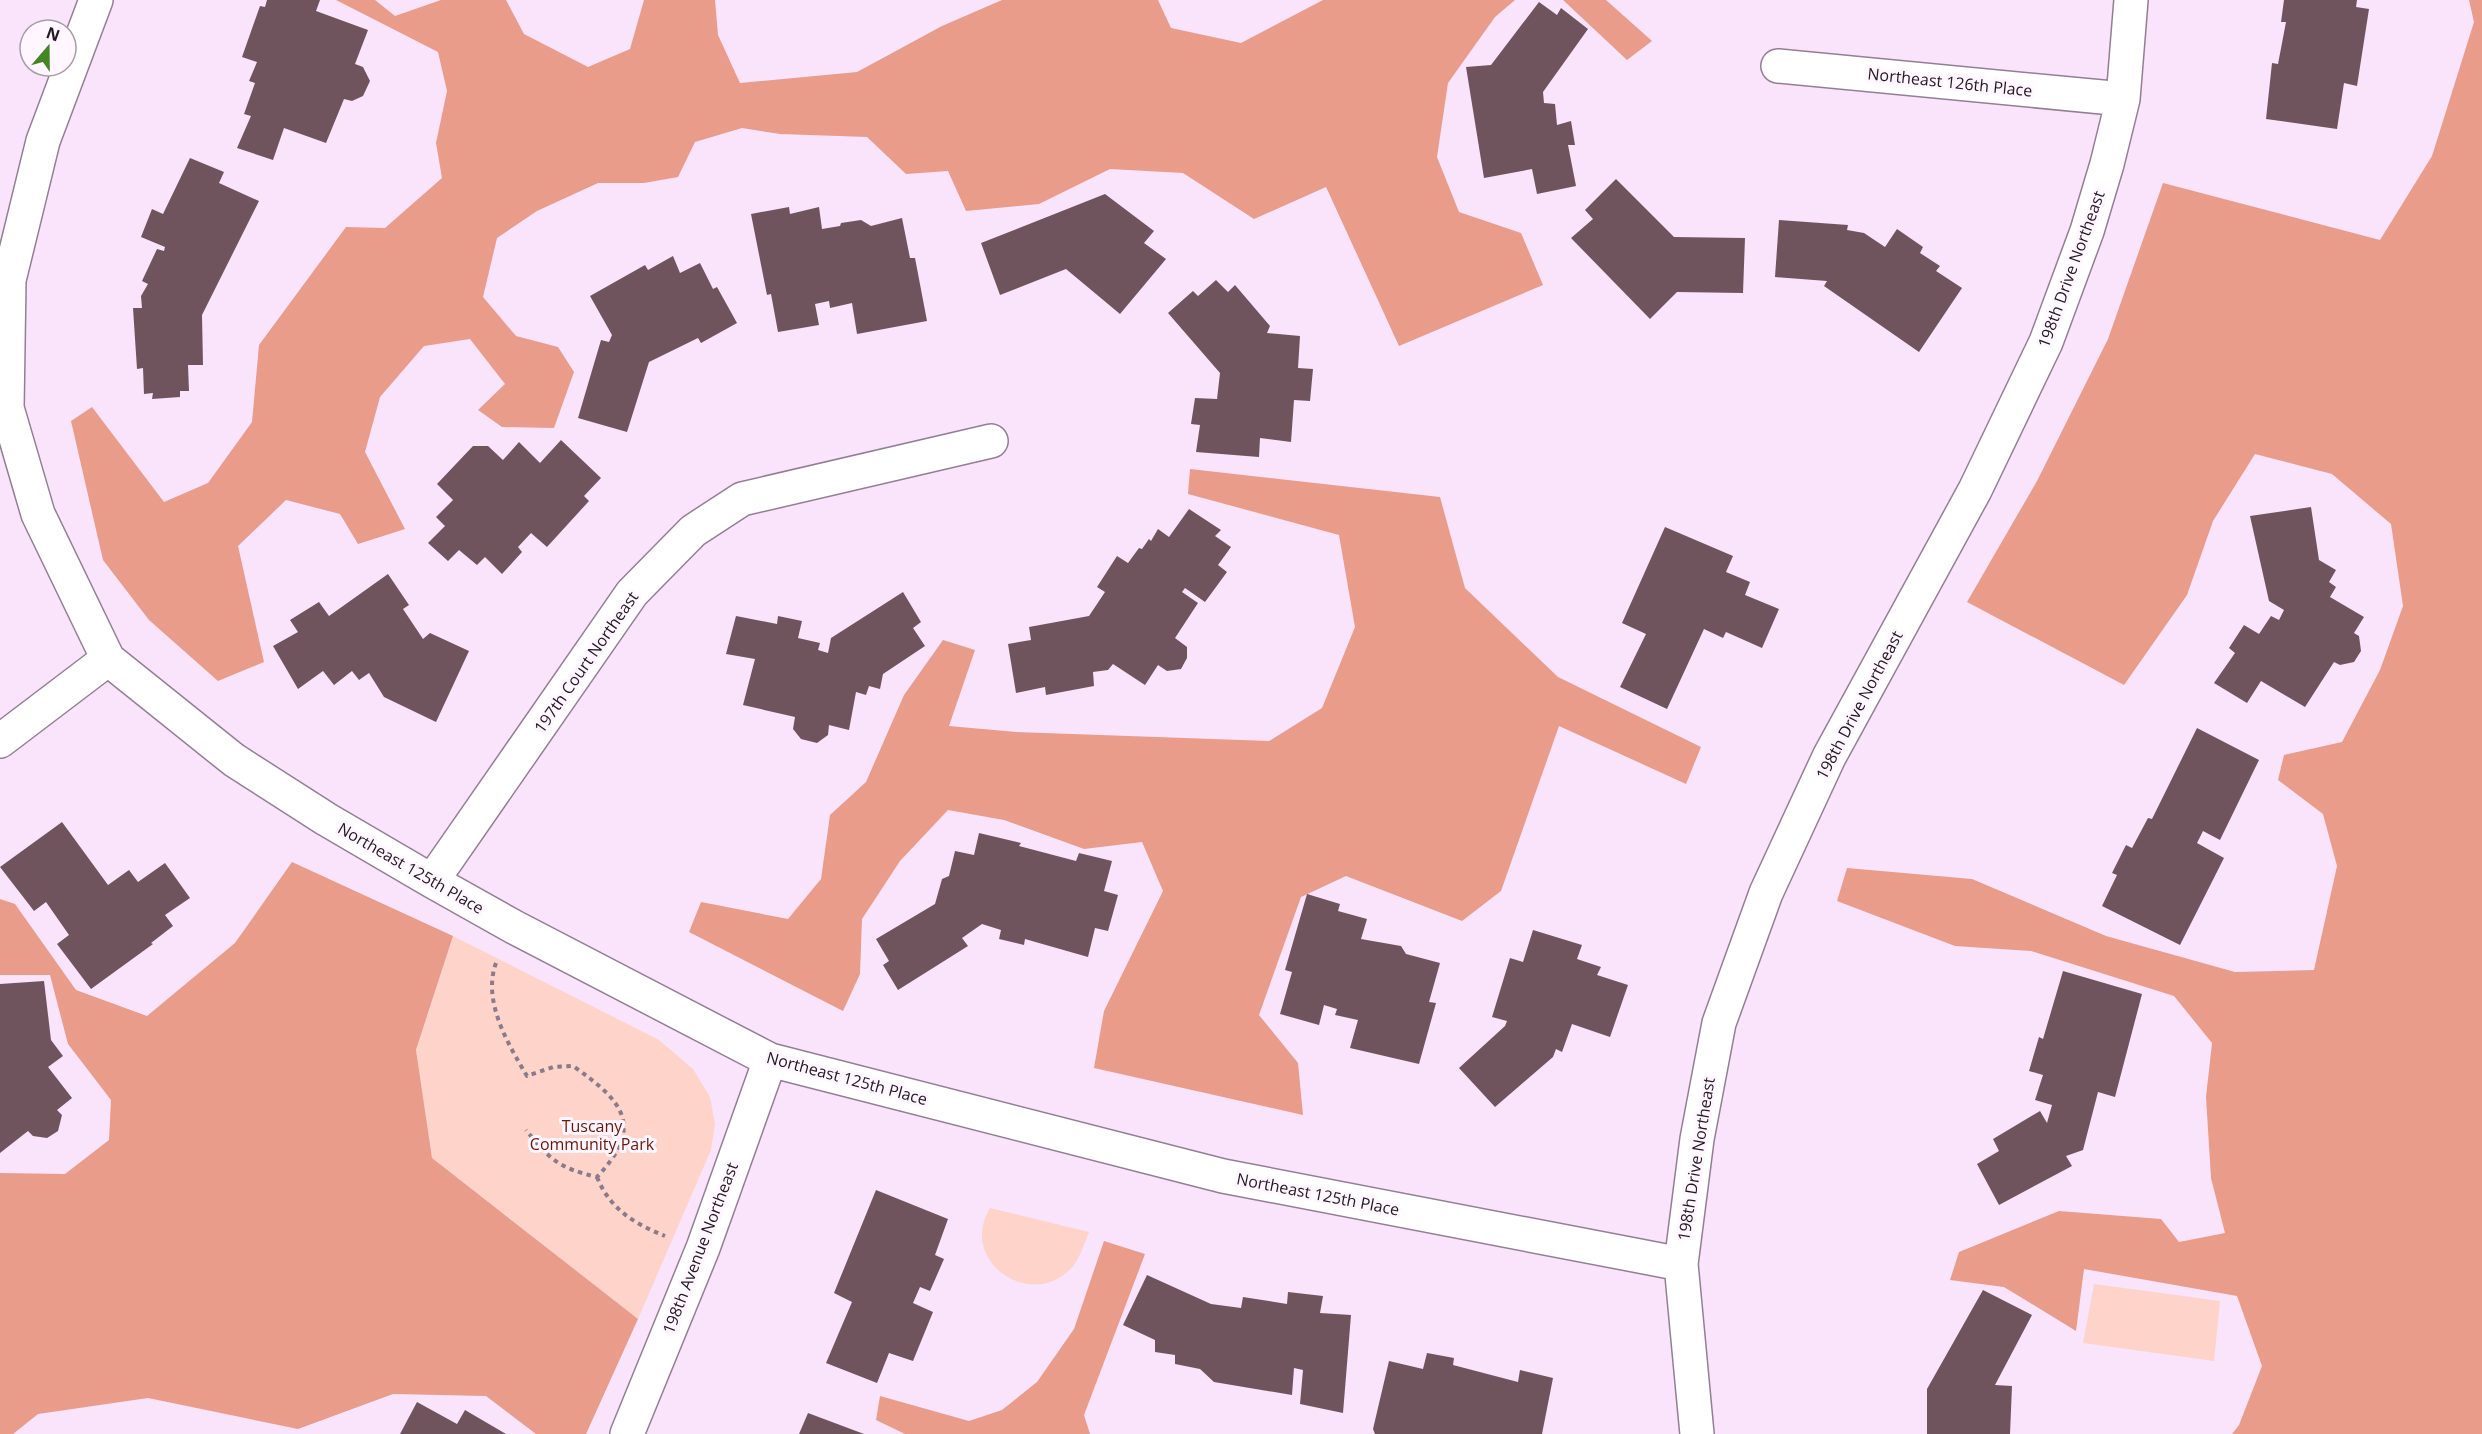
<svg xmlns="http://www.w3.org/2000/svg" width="2482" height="1434" font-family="'Open Sans',sans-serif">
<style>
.green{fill:#fed3c9}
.forest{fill:#e99c8a}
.building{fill:#70545d}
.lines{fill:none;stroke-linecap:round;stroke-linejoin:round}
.minor-casing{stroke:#937f94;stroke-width:36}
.path{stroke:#897b8a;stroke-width:4;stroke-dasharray:4.5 4.5;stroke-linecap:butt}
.minor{stroke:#fff;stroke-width:33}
.labels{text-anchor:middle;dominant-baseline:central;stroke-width:6;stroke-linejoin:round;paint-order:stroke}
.street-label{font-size:16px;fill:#211921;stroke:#fff6ff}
.park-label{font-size:16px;fill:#6f1401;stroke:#fff6ff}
</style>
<rect width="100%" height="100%" fill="#f9e4fb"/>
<!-- green -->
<path class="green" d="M453 936 659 1040 693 1069 710 1097 715 1124 711 1150 638 1319 432 1158 416 1051Z
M990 1208 1089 1232C1085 1242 1081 1254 1076 1262 1039 1315 956 1265 990 1208Z
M2094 1284 2220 1301 2214 1361 2083 1343Z"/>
<!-- forest -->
<path class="forest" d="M336 0H375L395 16 441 0H506L524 34 588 67 630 49 644 0H715L718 35 740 83 857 72 942 26 1002 0H1158L1171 28 1241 43 1323 0H1515L1495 17 1448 83 1437 157 1459 212 1521 233 1543 285 1399 346 1326 187 1254 219 1183 173 1110 169 1039 204 966 211 948 171 906 174 867 137 780 134 742 128 695 142 678 177 644 183H598L537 211 497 238 483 297 516 336 558 347 574 372 554 428 502 427 478 410 505 384 470 339 424 346 380 397 365 452 405 529 358 544 340 514 286 500 238 546 264 662 218 681 149 620 103 560 71 421 92 407 164 502 208 483 252 422 259 345 346 227 385 228 442 178 436 143 447 91 438 52Z
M1563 0H1606L1652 41 1627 60Z
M2469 0H2482V1434H2232L2239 1425 2262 1366 2237 1296 2084 1269 2076 1331 2004 1287 1950 1280 1959 1252 2059 1211 2161 1219 2179 1242 2225 1233 2211 1178 2206 1097 2212 1043 2174 996 2031 951 1955 946 1837 901 1847 868 1972 879 2106 936 2235 972 2314 970 2337 866 2323 814 2278 780 2284 755 2342 742 2380 670 2403 606 2391 524 2332 474 2255 454 2213 521 2187 595 2124 685 1967 602 2037 481 2108 339 2163 183 2380 240 2432 156 2474 22Z
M1190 469 1440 497 1465 588 1558 677 1701 747 1686 784 1559 726 1501 891 1462 921 1346 876 1301 897 1259 1015 1298 1063 1303 1115 1094 1068 1104 1011 1163 891 1142 842 1084 849 1004 820 948 810 900 861 862 919 860 974 843 1011 689 932 701 902 788 919 821 879 830 815 866 782 904 695 943 640 975 650 949 726 1016 732 1269 741 1322 708 1355 627 1339 535 1188 494Z
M292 862 453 936 416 1050 432 1158 638 1319 586 1434H536L486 1396 393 1394 298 1429 148 1398 38 1414 13 1434H0V1173L65 1174 109 1140 111 1100 68 1044 50 975H0V899L15 904 76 990 147 1016 235 943Z
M1104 1241 1145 1254 1084 1415 1090 1434H905L876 1420 880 1396 969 1421 1002 1410 1037 1382 1074 1329Z"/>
<!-- building -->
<path class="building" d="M267 0H320L316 11 368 30 355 64 363 67 370 81 363 96 352 101 344 99 326 143 284 128 273 160 237 148 251 116 244 114 255 83 249 81 257 62 242 57 260 6 265 7Z
M2284 0H2357L2356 7 2369 9 2357 86 2344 83 2337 129 2266 119 2272 63 2278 64 2286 22H2281Z
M1539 2 1557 15 1561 8 1588 29 1543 92 1544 103 1555 104 1557 125 1571 121 1575 145H1568L1576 186 1537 194 1532 169 1484 178 1466 67 1491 65Z
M190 158 224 172 219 183 259 201 202 315 203 365H188L189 391H180V397L152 399 153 393 144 394 143 368 137 369 133 308H142L141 296 148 284 142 281 157 249 164 251 165 247 141 237 152 209 163 214Z
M1616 179 1674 237 1745 238 1743 293 1677 292 1650 319 1571 238 1593 219 1585 210Z
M1105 194 1154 231 1144 243 1166 259 1120 314 1066 269 1000 295 981 243Z
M789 207 790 214 819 207 822 229 840 226 841 223 861 220 871 226 902 218 910 258H915L927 321 857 334 852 303 830 308 829 301 815 304 819 325 778 332 771 294 767 295 751 214Z
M1779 220 1848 225 1847 230 1864 233 1885 247 1897 229 1923 247 1920 253 1940 266 1936 271 1962 288 1919 352 1824 286 1827 281 1775 277Z
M673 256 680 273 700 263 713 289 717 287 737 323 701 343 698 338 649 362 627 432 578 418 601 340 609 342 612 335 590 296 645 265 648 270Z
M1216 280 1228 292 1235 285 1270 326 1267 333 1300 336 1298 368 1313 369 1310 401 1294 400 1291 442 1260 438 1259 457 1196 452 1200 425 1191 424 1195 398 1217 399 1220 373 1168 313 1193 291 1198 296Z
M561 440 601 478 584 496 589 501 547 547 531 533 518 547 522 552 502 574 485 557 477 565 459 550 448 561 428 543 445 526 436 517 453 500 437 484 473 446H488L503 460 519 442 540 463Z
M2311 507 2319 560 2336 570 2329 582 2336 587 2330 597 2364 617 2354 633 2359 636 2361 651 2354 662 2340 665 2334 662 2305 707 2261 681 2247 703 2214 683 2235 653 2229 648 2244 625 2259 634 2271 616 2279 620 2284 610 2269 601 2250 516Z
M1189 509 1221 530 1215 536 1231 547 1218 565 1227 572 1205 602 1185 588 1182 592 1198 603 1175 638 1187 647V658L1181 669 1167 671 1158 665 1145 685 1113 664 1108 670 1093 672 1094 686 1046 695 1045 687 1016 693 1008 644 1031 640 1029 627 1089 616 1105 592 1097 587 1117 556 1128 563 1139 548 1142 549 1149 539 1151 541 1158 529 1169 537Z
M1665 527 1733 556 1726 572 1750 582 1745 595 1779 609 1762 648 1726 632 1723 638 1704 629 1667 709 1620 687 1646 634 1622 623Z
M388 574 409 605 403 609 423 639 430 633 469 651 436 722 384 697 369 673 359 680 352 671 334 685 323 671 298 689 273 646 298 632 290 620 319 602 329 616Z
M903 592 921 622 913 628 925 646 883 674 880 689 869 686 866 695 856 692 849 730 829 725 828 735 817 743 801 739 793 729 795 717 743 705 755 659 726 654 736 616 777 624 778 616 802 621 798 638 820 643 818 650 828 653 831 638Z
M2197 728 2259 760 2220 840 2203 831 2197 843 2224 858 2180 945 2102 906 2117 875 2112 873 2126 845 2132 848 2148 818 2152 819Z
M62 822 108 885 129 870 138 882 165 863 190 898 165 915 173 926 151 943 153 944 91 989 57 944 69 935 46 902 34 911 0 867Z
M979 833 1021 843 1019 846 1076 861 1079 853 1112 861 1104 891 1118 895 1108 931 1095 928 1088 957 1025 939 1024 945 999 939 1001 930 982 924 962 938 968 946 898 990 883 965 889 961 876 939 935 904 942 879 949 876 955 851 974 855Z
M1307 894 1340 904 1338 911 1367 919 1361 939 1401 946 1406 954 1440 963 1429 1002 1436 1003 1419 1064 1350 1048 1358 1020 1335 1015 1337 1009 1324 1005 1319 1025 1280 1014 1292 972 1285 970Z
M1533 930 1582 945 1577 959 1601 967 1597 975 1628 985 1610 1037 1572 1024 1562 1052 1556 1049 1553 1057 1495 1107 1459 1068 1505 1026 1507 1021 1492 1017 1510 958 1523 962Z
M2063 971 2142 994 2115 1097 2098 1092 2083 1150 2066 1156 2072 1166 1999 1205 1977 1164 1999 1151 1993 1139 2040 1111 2047 1123 2052 1105 2035 1100 2043 1075 2029 1071 2039 1037 2043 1039Z
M44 981 51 1040 63 1056 48 1067 72 1098 57 1110 62 1115 58 1131 47 1138 33 1136 28 1131 0 1153V984Z
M876 1190 948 1219 935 1255 944 1259 930 1291 920 1287 913 1303 933 1312 913 1361 889 1353 877 1383 826 1363 852 1302 834 1293Z
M1147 1275 1211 1304 1241 1308 1243 1297 1287 1304 1288 1292 1323 1296 1320 1313 1351 1315 1343 1413 1300 1404 1303 1370 1294 1368 1292 1395 1214 1382 1200 1369 1175 1364V1355L1155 1352V1340L1123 1325Z
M1983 1290 2032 1315 1995 1385 2012 1386 2010 1434H1927V1389Z
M1427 1353 1454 1358 1453 1365 1518 1382 1520 1370 1553 1378 1542 1434H1375L1373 1429 1389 1361 1423 1369Z
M417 1402 457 1424 465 1410 506 1434H400Z
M808 1413 864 1434H799Z"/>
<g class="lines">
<defs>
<path id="minor" d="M96 0 43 141 9 280 7 408 38 514 108 659 234 760 326 819 432 881 514 927 770 1060 1223 1176 1681 1264
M1778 66 2123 99
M0 741 108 659
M432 881 632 593 693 531 742 499 991 441
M627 1434 703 1248 770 1060
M1697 1434 1681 1264 1697 1139 1719 1023 1766 893 1829 757 1975 490 2046 342 2087 231 2107 164 2123 99 2131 0"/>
</defs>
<!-- minor casing -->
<use href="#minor" class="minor-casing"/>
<!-- path -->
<path class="path" d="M496 963C482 1001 508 1044 527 1076L553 1067 573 1066C623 1101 645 1126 597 1177 559 1168 550 1160 526 1130
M597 1177C610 1209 633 1223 665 1236"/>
<!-- minor -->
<use href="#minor" class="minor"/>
</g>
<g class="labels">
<!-- street labels -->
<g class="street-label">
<text transform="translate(1950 82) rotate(6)">Northeast 126th Place</text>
<text transform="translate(2071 269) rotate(-70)">198th Drive Northeast</text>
<text transform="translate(586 662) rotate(-55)">197th Court Northeast</text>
<text transform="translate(1859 705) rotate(-62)">198th Drive Northeast</text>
<text transform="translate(411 868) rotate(30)">Northeast 125th Place</text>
<text transform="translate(847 1078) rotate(15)">Northeast 125th Place</text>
<text transform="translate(1696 1159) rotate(-81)">198th Drive Northeast</text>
<text transform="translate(1318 1194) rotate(11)">Northeast 125th Place</text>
<text transform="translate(700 1248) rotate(-69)">198th Avenue Northeast</text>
</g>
<!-- park labels -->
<g class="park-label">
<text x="592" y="1126">Tuscany<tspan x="592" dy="18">Community Park</tspan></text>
</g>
</g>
<!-- north arrow -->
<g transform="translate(48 48) rotate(20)"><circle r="28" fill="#fff6ff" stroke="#a69ea6" stroke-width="1.5"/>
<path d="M0-4.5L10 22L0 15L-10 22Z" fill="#458526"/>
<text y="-9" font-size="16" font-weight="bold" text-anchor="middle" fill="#211921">N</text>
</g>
</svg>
